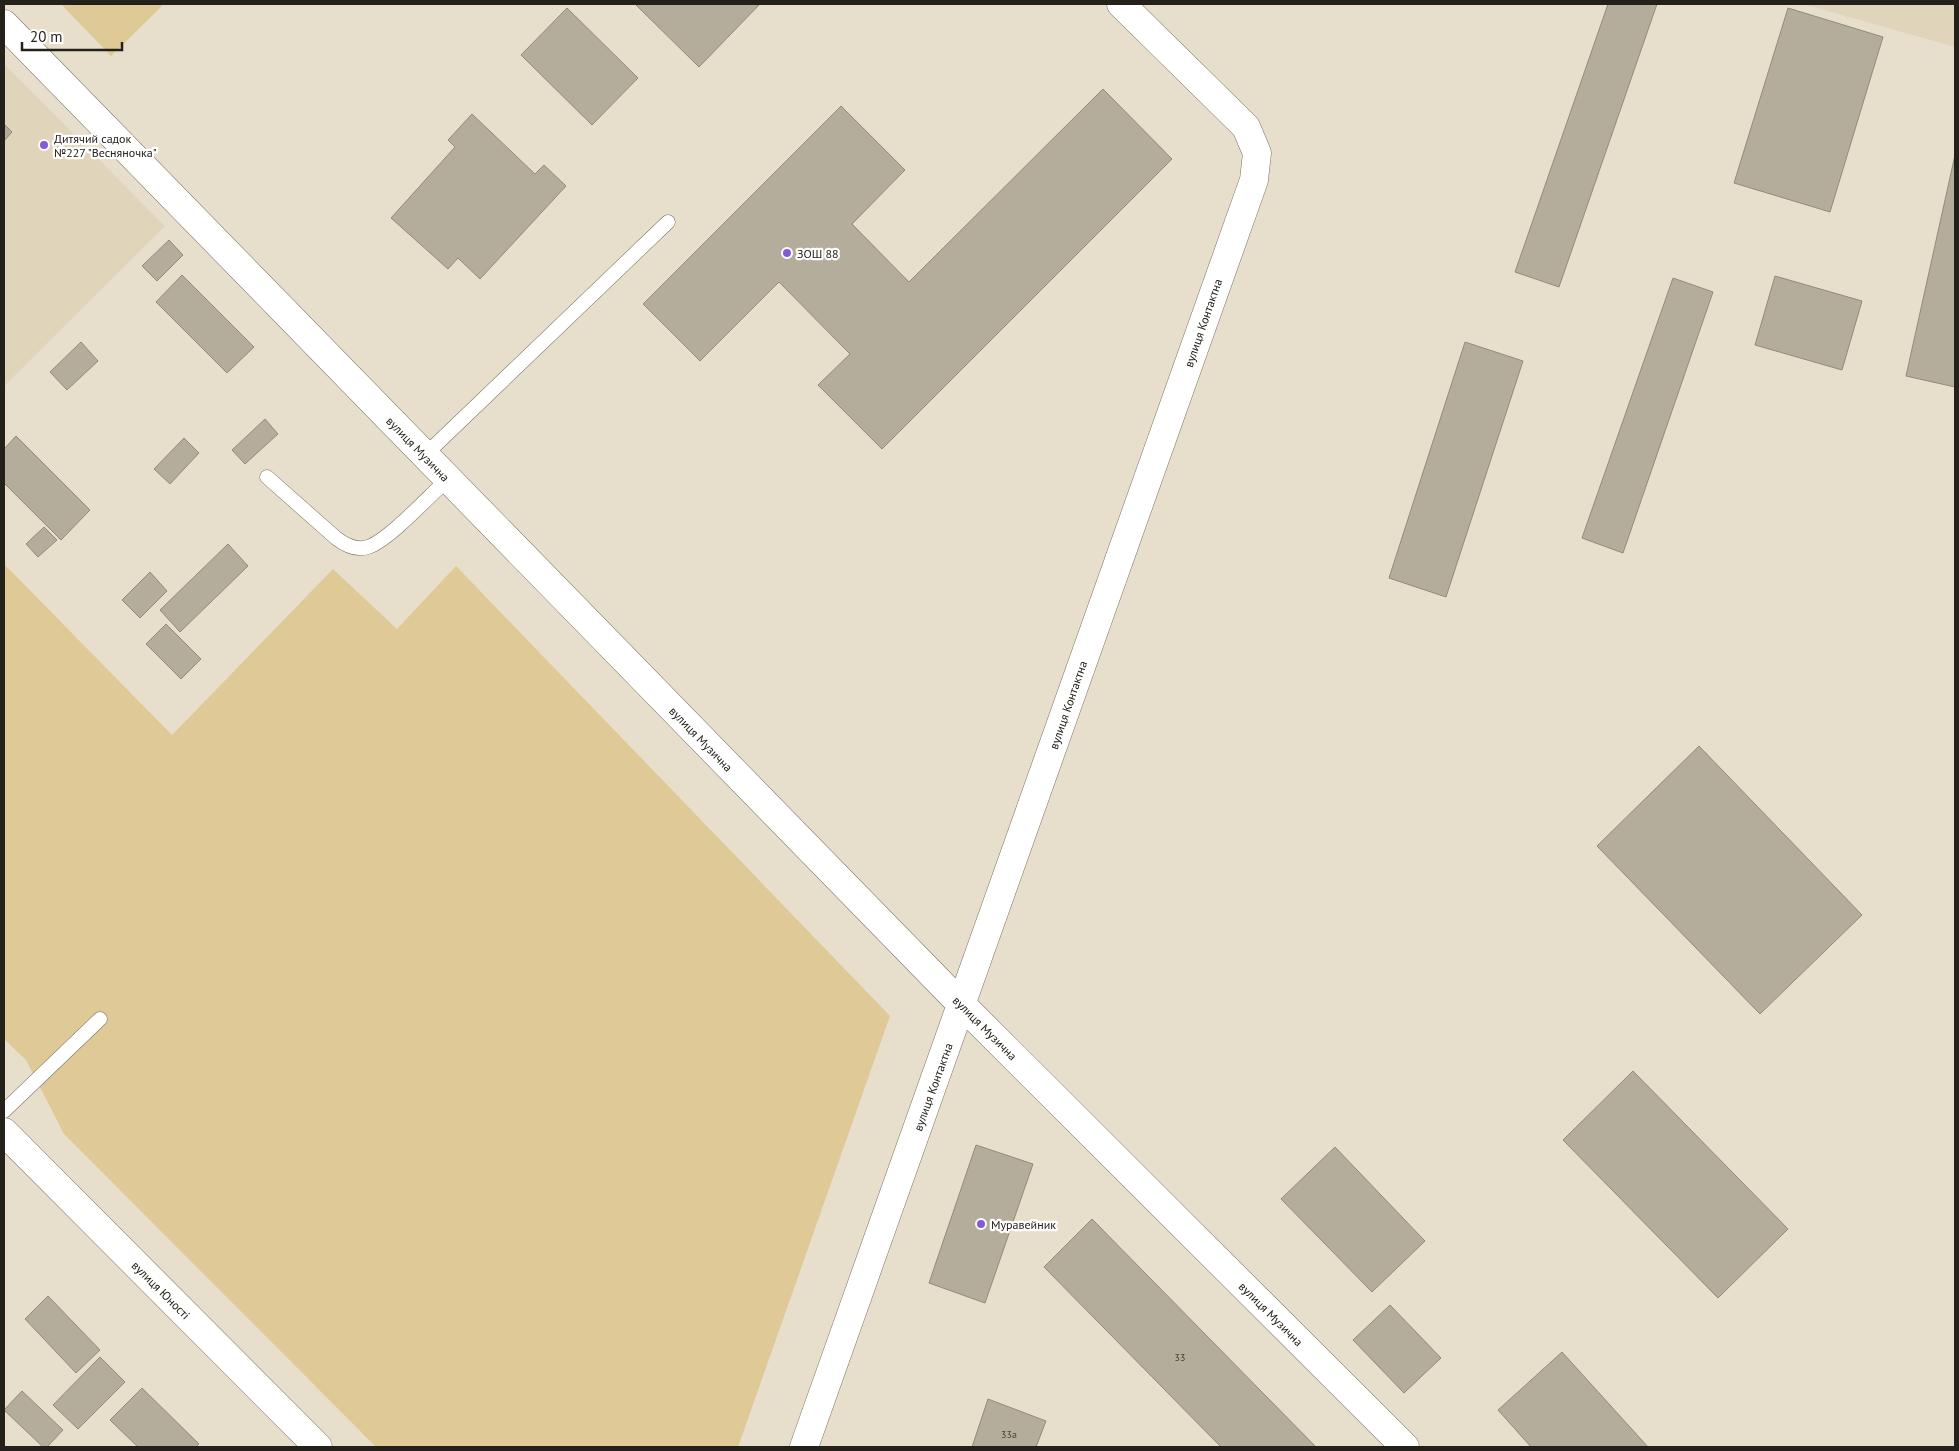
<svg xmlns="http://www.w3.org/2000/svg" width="1959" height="1451" font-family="'PT Sans',sans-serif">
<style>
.built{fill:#e0d5bb}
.green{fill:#dfc996}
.building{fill:#b5ad9b;stroke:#928b79}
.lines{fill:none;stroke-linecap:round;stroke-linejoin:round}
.lane-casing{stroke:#797261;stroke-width:15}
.street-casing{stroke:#797261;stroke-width:29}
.secondary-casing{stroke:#797261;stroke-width:29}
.lane{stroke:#fff;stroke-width:14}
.street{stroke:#fff;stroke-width:28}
.secondary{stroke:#fff;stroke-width:28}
.poi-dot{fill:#865ad3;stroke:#fff;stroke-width:2}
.labels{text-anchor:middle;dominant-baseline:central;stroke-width:4.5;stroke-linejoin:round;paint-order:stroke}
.number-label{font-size:10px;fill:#48443a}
.poi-label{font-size:12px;fill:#24211a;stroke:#fff;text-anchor:start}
.street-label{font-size:12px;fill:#24211a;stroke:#fff}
</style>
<rect width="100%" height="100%" fill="#e7dfcc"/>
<!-- built -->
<path class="built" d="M1803 4H1955V47Z
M4 64 165 226 4 386Z"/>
<!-- green -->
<path class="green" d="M61 4H164L111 56Z
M4 564 172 735 333 569 397 629 456 566 890 1016 738 1447H376L64 1134 26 1060 4 1039Z"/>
<!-- building -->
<path class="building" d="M635 4H758L759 5 699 67Z
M1608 4H1657L1559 287 1515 272Z
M567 8 638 78 592 125 521 55Z
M1788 8 1883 37 1830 212 1734 183Z
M1103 89 1172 159 882 449 818 385 850 354 779 282 700 361 643 304 841 106 905 170 852 224 909 282Z
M472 114 535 174 544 165 566 186 480 279 458 258 448 269 391 218 455 147 448 140Z
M4 124 12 132 4 141Z
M1955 155V387L1906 376Z
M169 240 183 255 157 281 142 266Z
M182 275 254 347 227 373 156 302Z
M1775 276 1862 301 1842 370 1755 345Z
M1673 278 1713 292 1623 553 1582 538Z
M81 342 98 361 67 390 50 372Z
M1465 342 1523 361 1446 597 1389 578Z
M265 419 278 434 245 464 232 450Z
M16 436 90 510 61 540 4 483V449Z
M184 438 199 453 170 484 154 469Z
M44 527 57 540 38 557 26 544Z
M228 544 248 566 180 632 160 610Z
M150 572 167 591 140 618 122 600Z
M166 624 201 659 181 679 146 644Z
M1699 746 1862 915 1760 1014 1597 846Z
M1633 1071 1788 1229 1718 1298 1563 1140Z
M976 1145 1033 1164 985 1303 929 1283Z
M1335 1147 1425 1241 1372 1292 1281 1199Z
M1092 1219 1316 1447H1221L1044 1267Z
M48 1296 100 1350 76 1373 25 1319Z
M1390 1305 1441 1358 1404 1393 1353 1340Z
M1562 1352 1648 1447H1531L1498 1410Z
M100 1357 125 1382 78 1429 53 1405Z
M142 1388 199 1444 196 1447H138L110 1420Z
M22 1391 63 1430 47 1447H43L4 1410Z
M988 1399 1046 1421 1036 1447H972Z"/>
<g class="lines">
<defs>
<path id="lane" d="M425 455 668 222
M267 477 336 538C345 545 356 551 368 547 389 540 429 496 448 479
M4 1111 100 1019"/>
<path id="street" d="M4 24 962 1005 1405 1447
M804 1447 1254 180 1257 153 1246 127 1121 4"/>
<path id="secondary" d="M4 1132 318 1447"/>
</defs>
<!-- lane casing -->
<use href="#lane" class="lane-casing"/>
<!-- street casing -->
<use href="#street" class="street-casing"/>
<!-- secondary casing -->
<use href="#secondary" class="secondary-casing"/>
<!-- lane -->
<use href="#lane" class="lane"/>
<!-- street -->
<use href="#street" class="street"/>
<!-- secondary -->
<use href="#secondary" class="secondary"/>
</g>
<!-- markers -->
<g class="poi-dot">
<circle cx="44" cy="145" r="5"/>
<circle cx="787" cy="253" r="5"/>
<circle cx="981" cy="1224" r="5"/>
</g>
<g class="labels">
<!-- number labels -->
<g class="number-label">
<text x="1180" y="1357">33</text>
<text x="1009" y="1434">33а</text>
</g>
<!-- poi labels -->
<g class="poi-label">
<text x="54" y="138">Дитячий садок<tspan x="54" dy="14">№227 "Весняночка"</tspan></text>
<text x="797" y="253">ЗОШ 88</text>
<text x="991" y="1224">Муравейник</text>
</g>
<!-- street labels -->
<g class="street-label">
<text transform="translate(1203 323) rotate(-71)">вулиця Контактна</text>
<text transform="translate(418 449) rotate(46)">вулиця Музична</text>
<text transform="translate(1068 705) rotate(-71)">вулиця Контактна</text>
<text transform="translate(701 739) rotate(46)">вулиця Музична</text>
<text transform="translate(985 1028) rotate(45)">вулиця Музична</text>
<text transform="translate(933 1087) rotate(-70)">вулиця Контактна</text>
<text transform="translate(161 1290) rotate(45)">вулиця Юності</text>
<text transform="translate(1271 1314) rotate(45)">вулиця Музична</text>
</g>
</g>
<!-- border -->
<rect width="1959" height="1451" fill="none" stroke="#24211a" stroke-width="10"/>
<!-- scale -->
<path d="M22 42v8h100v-8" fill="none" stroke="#24211a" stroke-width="2.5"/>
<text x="30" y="42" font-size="15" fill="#24211a" stroke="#ffffff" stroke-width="4" paint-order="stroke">20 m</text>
</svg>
